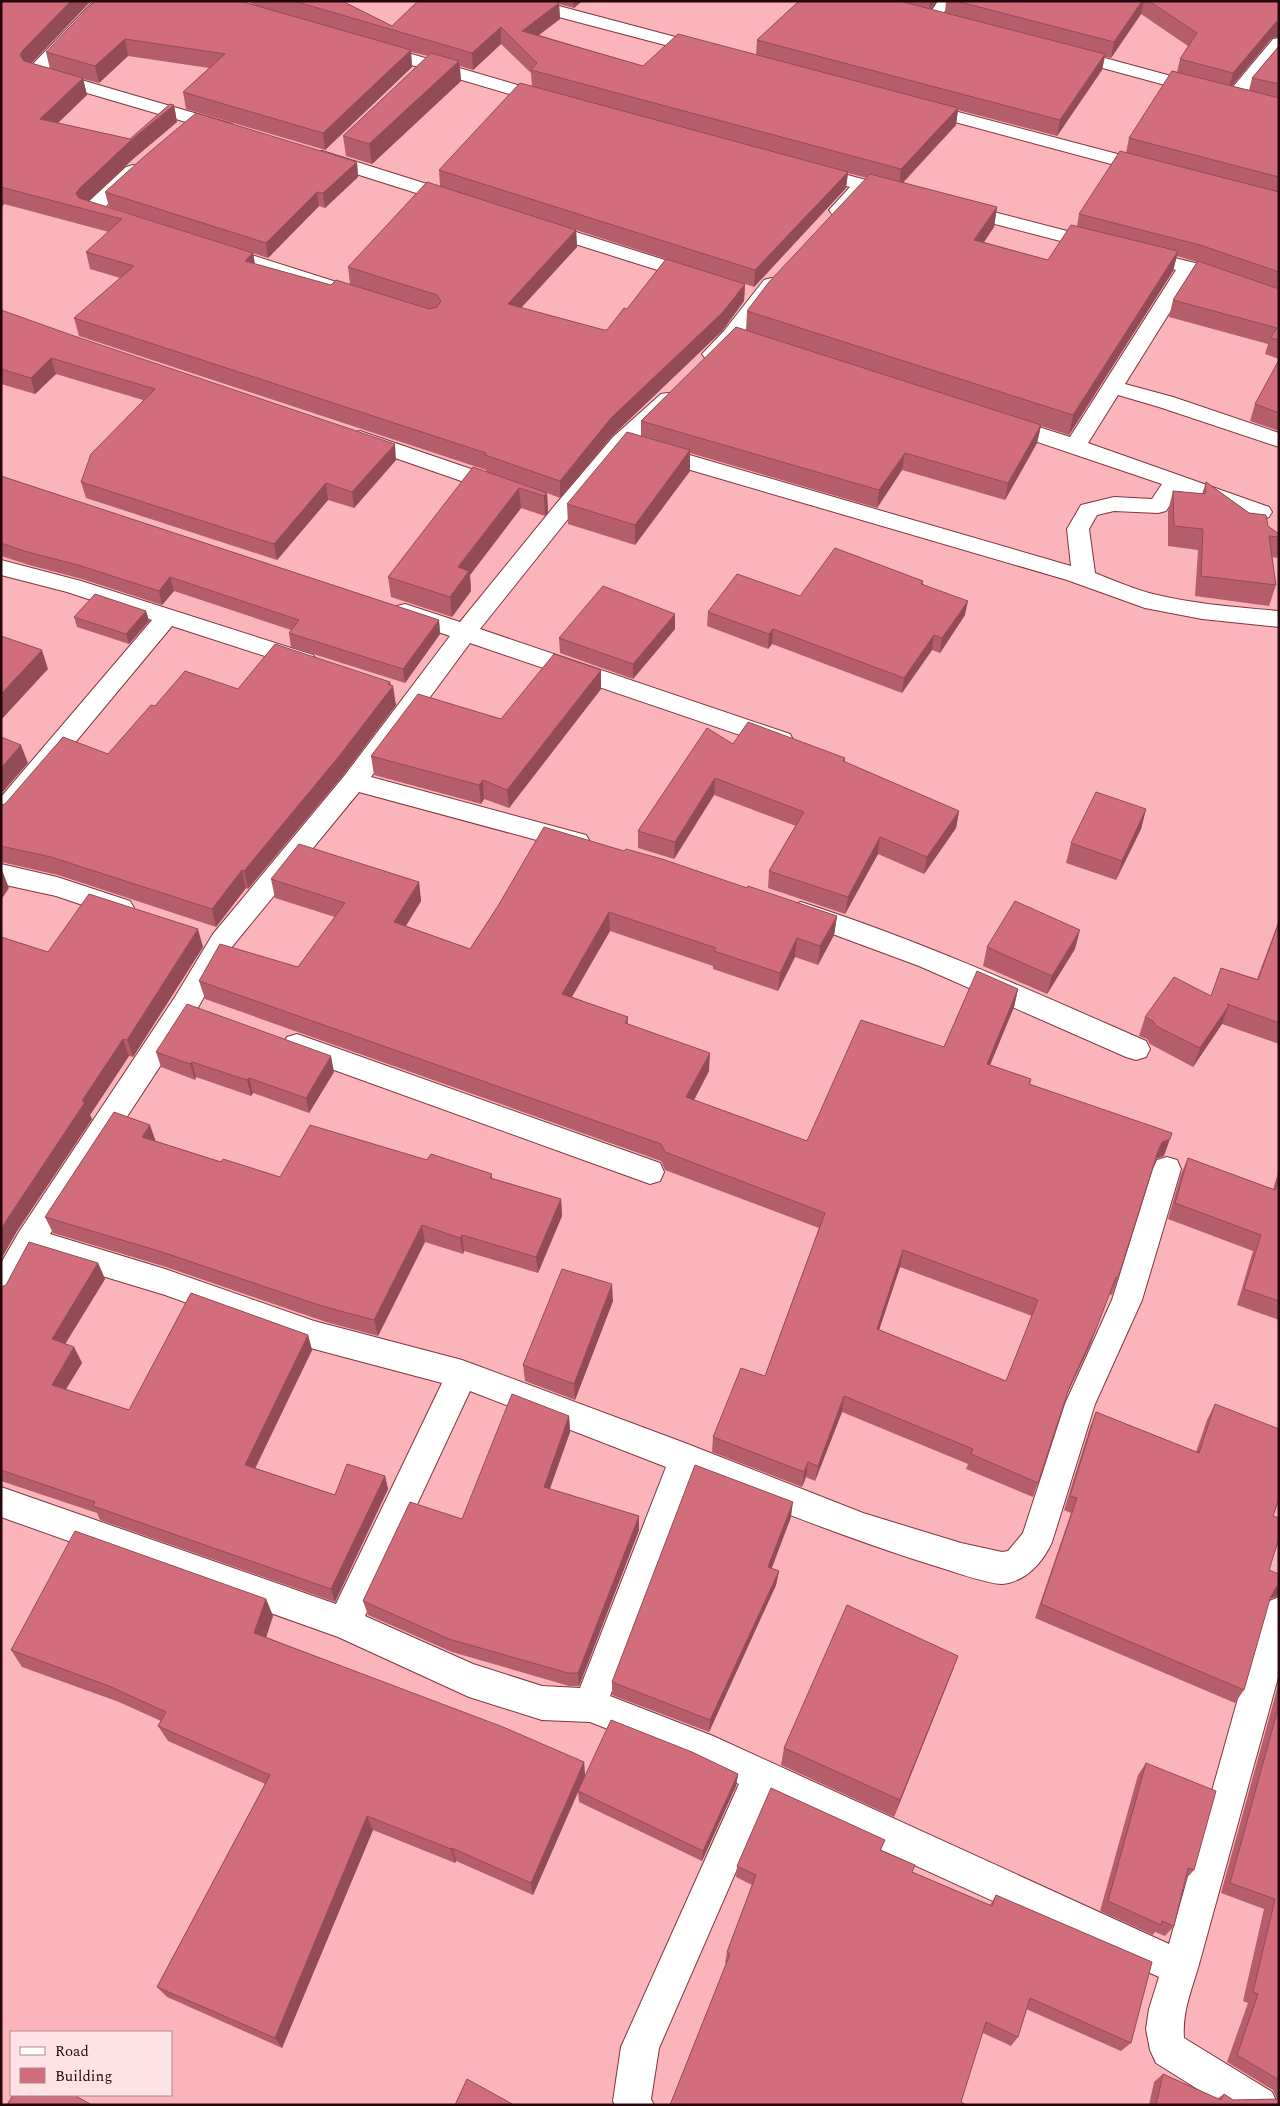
<svg xmlns="http://www.w3.org/2000/svg" width="1280" height="2106" font-family="Spectral,serif">
<style>
.lines{fill:none;stroke-linecap:round;stroke-linejoin:round}
.service-casing{stroke:#803441;stroke-width:3}
.minor-casing{stroke:#803441;stroke-width:2}
.service{fill:#fff;fill-rule:evenodd}
.minor{fill:#fff;fill-rule:evenodd}
.wall{fill:#b55e6a;fill-rule:evenodd}
.shaded-wall{fill:#934c56}
.building{fill:#d26d7b;stroke:#934c56;fill-rule:evenodd}
</style>
<rect width="100%" height="100%" fill="#fcb4bb"/>
<g class="lines">
<defs>
<path id="service" d="M938 1H951L938 22H928L926 19Z"/>
<path id="minor" d="M94 1H112L47 70 232 124 235 128 232 132 226 133 220 132 29 76 26 72 29 68Z
M511 1H540L713 47 716 51 713 55 707 56 513 5Z
M1279 38V54L1239 102 1233 103 1227 102 1224 98 1227 94 1273 39Z
M377 44 555 96 558 100 555 104 549 105 543 104 371 53 368 49 371 45Z
M1068 48 1208 86 1211 90 1208 94 1202 95 1062 57 1059 53 1062 49Z
M920 102 1159 165 1161 169 1159 173 1152 175 914 111 911 107 914 103Z
M322 151 465 196 468 200 465 204 458 206 451 204 315 161 313 157 315 153Z
M133 165 140 167 142 171 104 208 127 215 130 219 127 223 120 225 86 215 82 209 85 205 126 167Z
M810 165 870 181 872 185C864 198 848 218 832 214L829 210 850 187 803 175 801 171 803 167Z
M959 203 1106 241 1109 245 1106 249 1099 251 952 213 949 209 952 205Z
M541 221 703 272 706 276 703 280 696 282 689 280 534 231 531 227 534 223Z
M220 245 346 285 349 289 346 293 339 295 332 293 213 255 210 251 213 247Z
M1138 249 1195 263 1279 292V305L1193 275 1125 384 1173 397 1279 433V447L1159 407 1118 395 1088 443 1269 507 1272 512 1269 517 1261 519 1179 491 1166 511 1158 513 1114 511 1097 515 1089 529 1095 573C1113 580 1131 588 1149 593 1191 604 1235 607 1279 611V627L1202 619 1145 608 1067 580 646 457 643 452 646 447 654 445 662 447 1071 566 1067 529 1081 505 1114 497 1152 499 1162 484 996 428 993 423 996 418 1004 416 1070 437 1176 270 1131 259 1128 255 1131 251Z
M771 278 778 280 781 284C769 302 737 346 720 358 715 361 710 360 705 358L702 354 724 331 764 280Z
M668 393 675 394 679 399 675 404 629 447 572 514 480 629 790 734 793 740 790 746 781 749 772 746 470 643 371 777 586 835 590 842 586 849 577 851 359 792 231 948 195 1013 50 1234 165 1269 314 1321 462 1360 685 1443 863 1513 961 1543 1002 1552 1008 1551 1023 1533 1065 1404 1112 1300 1153 1169 1157 1160 1167 1157 1177 1160 1181 1169 1142 1300 1095 1404 1052 1542C1043 1562 1026 1582 1002 1584 988 1584 948 1570 932 1565 851 1540 773 1508 693 1478L610 1696 713 1736 1169 1944 1262 1613 1267 1602 1279 1597V1674L1198 1968C1191 1991 1182 2013 1184 2038L1272 2092 1278 2105H1223L1156 2063 1150 2050 1146 2029 1149 2009 1159 1977 768 1798 659 2048 651 2099 654 2105H615L613 2101 621 2047 739 1784 692 1762 590 1722 542 1720 469 1697 338 1637 1 1517V1487L336 1604 442 1383 314 1349 165 1295 36 1256 12 1300 1 1304V1263L19 1232 175 997 213 934 345 775 450 636 397 618 393 612 397 606 405 604 460 622 556 504 613 437 661 394ZM470 1391 666 1467 580 1688 542 1686 473 1664 365 1616Z
M360 431 509 482 512 487 509 492 501 494 493 492 352 443 349 438 352 433Z
M1 560 81 581 313 655 317 661 313 667 305 669 172 626 10 821 1 823V797L152 620 67 592 1 575Z
M1 864 57 877 130 901 134 908 130 915 121 918 56 896 1 884Z
M801 902C919 940 1032 991 1146 1041L1150 1049 1146 1057 1136 1060 1126 1057 919 966 792 919 788 912 792 905Z
M297 1034 660 1163 664 1172 660 1181 650 1184 287 1053 283 1045 287 1037Z"/>
</defs>
<!-- service casing -->
<use href="#service" class="service-casing"/>
<!-- minor casing -->
<use href="#minor" class="minor-casing"/>
<!-- service -->
<use href="#service" class="service"/>
<!-- minor -->
<use href="#minor" class="minor"/>
</g>
<!-- wall -->
<path class="wall" d="M1 1H91L31 63 50 69 46 52 254 5 248 1H342L392 26 418 1H582L574 8 559 4 560 19 539 35 643 66 756 55 757 40 799 1H936L930 9 945 13 946 1H1279V37L1272 38 1232 86 1249 90 1252 78 1279 46V359L1265 354 1268 344 1169 317 1173 300 1197 262 1177 256 1173 271 1069 435 1041 426 1037 443 1005 500 902 470 877 508 690 453V471L635 545 568 524 567 504 641 436V421L746 330 747 311 867 178 848 173 846 188 754 287 745 284 744 301 723 330 612 436 560 498 547 493 548 513 545 516 521 508 470 575 471 591 452 617 391 597 388 577 486 472V470L79 336 74 318 120 278 90 269 86 252 109 232 4 204 1 207ZM1141 14 1188 46 1180 59 1177 72 1129 138 1126 153 1079 214 1077 226 1048 260 984 242 994 227 997 207 903 183 956 125 958 110 1057 136 1102 70 1105 57 1111 58ZM501 44 531 73 532 86 439 170 440 186 348 267 350 284 331 285 255 264 253 253 88 201 133 159 177 122 174 105 130 139 58 123 87 95 83 79 99 83 128 56 209 68 183 92 186 109 325 150 412 67 411 52 428 56 343 136 346 156 372 164 461 81 460 66 473 70ZM576 230 666 259 627 309 607 330H604L521 308 577 247Z
M357 162 358 177 325 208 319 206 268 258 109 207 105 192Z
M1 310 396 460 354 508 328 500 277 560 86 498 81 482 143 400 56 374 35 394 1 384Z
M1279 360V431L1250 421 1255 404Z
M1 476 439 620 440 634 405 683 291 647 289 633 291 630 174 591 162 605 82 579 29 565 1 556Z
M1206 482 1279 534V553L1277 558 1272 557 1276 585 1269 606 1195 596 1198 550 1168 546V511L1173 491 1202 494Z
M923 581V584L965 615 940 653 932 650 902 693 772 644 768 649 707 626 708 612 800 596Z
M146 611 149 621 129 644 77 627 74 617Z
M675 629 633 679 560 653 559 638Z
M601 670V689L509 808 484 799 481 804 374 775 371 756 501 719Z
M390 682 396 705 344 774 248 889 246 888 216 927 58 875 1 862V805L5 804 108 754 155 706 238 689Z
M733 744 845 758V762L959 811 956 828 924 874 878 854 845 914 768 888 769 871 796 826 714 795 674 859 638 848V831Z
M1146 809 1141 829 1116 880 1066 863 1071 843Z
M271 879 419 882 421 901 406 926 470 949 498 906 747 888 837 916 834 935 818 965 795 957 778 991 713 969V966L610 931 572 997 628 1017V1024L709 1071 694 1100 807 1141 944 1047 1018 989 1014 1007 990 1065 1031 1079 1030 1084 1164 1156 1155 1159 1118 1278 1112 1295 1109 1294 1090 1345 1066 1396 1038 1483 1033 1497 966 1469 968 1464 842 1412 815 1481 806 1477 802 1487 712 1452 713 1437 765 1376 819 1228 665 1170 661 1161 205 999 199 981 298 967 335 917 275 898ZM900 1267 1032 1316 1006 1381 879 1330Z
M1279 920V1044L1222 1024 1193 1067 1150 1044 1147 1039 1139 1036 1145 1017 1211 996 1221 968 1257 979Z
M1 937 48 952 203 947 133 1057 129 1056 90 1115 92 1119 17 1231 1 1259Z
M987 947 1075 949 1047 994 983 966Z
M156 1052 334 1072 309 1113 253 1093 251 1096 196 1077 195 1080 161 1067Z
M156 1141 221 1162 280 1177 427 1160 492 1174V1178L561 1199 562 1216 538 1273 464 1251 463 1254 425 1242 378 1336 326 1322 166 1267 53 1233 45 1217Z
M1188 1158 1273 1189 1279 1170V1320L1237 1305 1253 1251 1168 1219 1181 1174Z
M98 1263 105 1279 65 1344 74 1347 82 1363 66 1389 129 1410 308 1335 312 1350 255 1468 335 1495 385 1476 388 1489 335 1602 100 1520 97 1513 1 1481V1287Z
M613 1301 575 1400 525 1381 523 1365Z
M1215 1404 1273 1516 1269 1570V1599L1244 1690 1235 1703 1035 1618 1071 1513 1064 1510 1090 1427 1096 1412 1196 1452 1207 1420Z
M569 1416 570 1432 550 1489 639 1516V1530L579 1686H569L452 1652 368 1615 363 1601 462 1519Z
M791 1517 771 1568 779 1571 776 1585 709 1732 612 1695V1682Z
M266 1599 273 1616 266 1637 584 1762 585 1776 738 1774 736 1786 702 1861 579 1802 578 1792 533 1895 456 1861 455 1863 373 1830 282 2048 167 1997 157 1987 265 1784 168 1741 158 1726 161 1721 119 1702 22 1667 11 1650Z
M958 1656 894 1817 781 1765 784 1748Z
M1279 1682V2105H1149L1154 2082 1163 2074 1217 2099 1224 2094 1233 2100 1277 2099 1273 2090 1227 2062 1248 2003 1243 2001 1264 1909 1221 1893Z
M1146 1763 1194 1870 1185 1880 1174 1926 1165 1936 1155 1932 1153 1935 1100 1911 1138 1775Z
M885 1840 881 1850 912 1872 990 1905 996 1895 1131 2043 1121 2051 1026 2009 1018 2037 1011 2046 983 2033 670 2105 727 1963H725L727 1952 752 1885 736 1877 737 1866Z"/>
<!-- shaded-wall -->
<path class="shaded-wall" d="M71 1H91L28 67 20 55 23 50Z
M573 1H582L574 8Z
M930 1H936L929 11Z
M1142 1H1144L1141 14 1111 58 1114 42Z
M559 3 560 19 523 47 522 31Z
M1279 21V37L1272 38 1229 89 1233 73 1276 22Z
M501 27V44L473 70 472 53Z
M125 39 128 56 99 83 95 66Z
M411 50 412 67 325 150 323 133Z
M1105 54 1102 70 1057 136 1060 120Z
M459 61 461 81 372 164 369 144Z
M83 78 87 95 44 136 40 119Z
M174 105 177 122 133 159 84 205 76 193 80 188 129 142Z
M958 108 956 125 899 186 901 169Z
M357 162 358 177 325 208 323 193Z
M848 172 846 188 754 287 755 270Z
M317 192 319 206 268 258 266 243Z
M1 193 4 204 1 207Z
M997 207 994 227 972 260 974 240Z
M576 230 577 247 509 321 508 304Z
M1178 251 1173 271 1069 435 1073 415Z
M253 253 256 271 245 261Z
M745 284 744 301 723 330 612 436 560 498V481L611 418Z
M51 358 56 374 35 394 31 378Z
M1041 425 1037 443 1005 500 1008 483Z
M395 444 396 460 354 508 352 492Z
M690 450V471L635 545V525Z
M905 453 902 470 877 508 879 490Z
M326 483 328 500 277 560 274 544Z
M519 488 521 508 470 575 471 591 452 617 450 597 458 567Z
M547 493 548 513 545 516 544 496Z
M170 577 174 591 162 605 159 591Z
M968 601 965 615 940 653 942 638Z
M146 611 149 621 129 644 126 634Z
M675 614V629L633 679V664Z
M439 620 440 634 405 683 403 669Z
M773 629 772 644 768 649 769 634Z
M934 635 932 650 902 693 904 678Z
M42 650 48 669 1 720V694Z
M601 670V689L509 808 507 790Z
M390 682 391 689 393 686 396 705 344 774 248 889 244 871Z
M21 745 28 763 1 794V768Z
M715 778 714 795 674 859 675 842Z
M483 780 484 799 481 804 479 785Z
M1146 809 1141 829 1116 880 1122 861Z
M959 811 956 828 924 874 927 857Z
M880 837 878 854 845 914 848 897Z
M2 870 9 888 1 900V872Z
M242 870 246 888 216 927 212 909Z
M419 882 421 901 397 940 394 922Z
M609 912 610 931 563 1012 562 994Z
M837 916 834 935 818 965 820 946Z
M198 929 203 947 133 1057 127 1040Z
M1080 930 1075 949 1047 994 1052 976Z
M797 938 795 957 778 991 780 973Z
M1018 989 1014 1007 983 1082 987 1064Z
M1229 1005 1222 1024 1193 1067 1200 1048Z
M123 1039 129 1056 90 1115 92 1119 17 1231 1 1259V1229L82 1101Z
M710 1053 709 1071 686 1115V1097Z
M331 1056 334 1072 309 1113 306 1098Z
M192 1062 196 1077 195 1080 190 1064Z
M249 1078 253 1093 251 1096 247 1080Z
M150 1125 156 1142 142 1137Z
M1170 1139 1164 1156 1155 1159 1151 1168 1162 1142Z
M561 1199 562 1216 538 1273 536 1257Z
M422 1225 425 1242 378 1336 374 1320Z
M462 1235 464 1251 463 1254 460 1238Z
M903 1250 900 1267 874 1345 877 1329Z
M98 1263 105 1279 59 1354 52 1339Z
M612 1284 613 1301 575 1400 574 1384Z
M1096 1329 1090 1345 1063 1403 1069 1388Z
M308 1335 312 1350 250 1479 245 1465Z
M74 1347 82 1363 60 1399 52 1385Z
M844 1396 842 1412 815 1481 818 1466Z
M569 1416 570 1432 545 1502 544 1487Z
M808 1462 806 1477 802 1487 804 1472Z
M385 1476 388 1489 335 1602 331 1589Z
M793 1502 791 1517 767 1581 768 1567Z
M639 1516V1530L579 1686 578 1673Z
M779 1571 776 1585 709 1732 710 1720Z
M1279 1586V1596L1266 1600 1276 1587Z
M266 1599 273 1616 262 1650 254 1633Z
M958 1656 951 1675 894 1817 900 1800Z
M584 1762 585 1776 533 1895 531 1883Z
M738 1774 736 1786 702 1861 703 1851Z
M367 1816 373 1830 282 2048 275 2038Z
M452 1848 456 1861 455 1863 451 1849Z"/>
<!-- building -->
<path class="building" d="M1 1H71L23 50 20 55 24 61 83 78 40 119 130 139 170 104 174 105 129 142 80 188 76 193 79 198 253 253 245 261 331 285 336 280 429 309 437 307 441 301 437 295 348 267 427 182 576 230 508 304 604 330H607L624 308 627 309 666 259 745 284 723 312 611 418 560 481 485 455 486 453 74 318 134 266 86 252 122 219 1 187Z
M95 1H240L411 50 323 133 183 92 225 54 125 39 95 66 46 52Z
M294 1H342L392 26 418 1H554L559 3 522 31 643 66 678 34 958 108 901 169 531 70 537 63 501 27 472 53Z
M799 1H899L1105 54 1060 120 757 40Z
M956 1H1142L1114 42Z
M1149 1H1279V21L1276 22 1233 73 1180 59 1197 33Z
M1279 46V84L1252 78Z
M431 53 459 61 369 144 343 136Z
M1172 71 1279 98V177L1129 138Z
M520 83 848 172 755 270 439 170Z
M196 113 357 162 323 193 317 192 266 243 105 192 146 155Z
M1120 151 1279 192V272L1200 245 1079 214Z
M870 174 997 207 974 240 1048 260 1071 225 1178 251 1073 415 747 311 769 282Z
M1198 261 1279 289V340L1270 338 1277 328 1173 300Z
M1 310 77 337 395 444 352 492 326 483 274 544 81 482 91 454 155 389 51 358 31 378 1 369Z
M736 327 1041 425 1008 483 905 453 879 490 641 421Z
M1279 360V413L1255 404Z
M627 432 690 450 635 525 567 504Z
M473 467 547 493 544 496 519 488 458 567 469 571 450 597 388 577Z
M1 476 439 620 403 669 289 633 299 620 170 577 159 591 78 565 24 551 1 543Z
M1206 482 1249 513 1266 515 1268 526 1279 534V537L1269 536 1276 585 1201 576 1203 529 1174 526 1173 491 1205 494Z
M835 548 923 581 921 584 968 601 942 638 934 635 904 678 773 629 769 634 708 612 737 574 800 596Z
M603 586 675 614 633 664 559 638Z
M95 594 146 611 126 634 74 617Z
M1 636 42 650 1 694Z
M275 644 390 682 388 684 393 686 340 755 244 871 242 870 212 909 51 857 1 846V805L5 804 63 737 108 754 151 705 155 706 185 671 238 689Z
M554 654 601 670 507 790 483 780 479 785 371 756 418 694 501 719Z
M748 722 845 758 843 761 959 811 927 857 880 837 848 897 769 871 804 812 715 778 675 842 638 831 707 728 733 744Z
M1 737 21 745 1 768Z
M1096 792 1146 809 1122 861 1071 843Z
M544 827 624 851 626 849 662 859 747 888 748 886 837 916 820 946 797 938 780 973 714 951 716 948 609 912 562 994 628 1017 625 1023 710 1053 686 1097 807 1141 861 1020 944 1047 977 971 1018 989 987 1064 1031 1079 1029 1084 1172 1133 1170 1139 1162 1142 1158 1151 1118 1278 1116 1277 1096 1329 1069 1388 1038 1483 971 1454 973 1449 844 1396 818 1466 808 1462 804 1472 713 1437 741 1368 765 1376 825 1213 665 1152 661 1144 199 981 220 944 298 967 345 903 271 879 299 844 419 882 394 922 470 949 498 906ZM903 1250 1038 1300 1006 1381 877 1329Z
M89 894 198 929 127 1040 123 1039 82 1101 85 1102 10 1215 1 1229V937L48 952Z
M1015 901 1080 930 1052 976 987 947Z
M1279 922V1023L1227 1004 1229 1005 1200 1048 1156 1026 1153 1021 1145 1017 1174 977 1211 996 1221 968 1258 980Z
M187 1004 331 1056 306 1098 249 1078 247 1080 192 1062 190 1064 156 1052Z
M114 1112 150 1125 142 1137 221 1162 223 1159 280 1177 310 1125 427 1160 431 1154 492 1174 490 1178 561 1199 536 1257 462 1235 460 1238 422 1225 374 1320 322 1306 159 1251 45 1217Z
M1188 1158 1275 1190 1279 1179V1301L1244 1289 1261 1235 1175 1203Z
M29 1242 98 1263 52 1339 74 1347 52 1385 129 1410 191 1293 308 1335 245 1465 335 1495 347 1464 385 1476 331 1589 93 1506 95 1502 1 1470V1287L6 1285Z
M562 1269 612 1284 574 1384 523 1365Z
M512 1394 569 1416 544 1487 639 1516 578 1673H568L449 1639 363 1601 410 1502 462 1519Z
M1215 1404 1279 1429V1499L1273 1516 1279 1518V1538L1269 1570 1279 1574V1586L1276 1587 1270 1599 1244 1690 1041 1604 1077 1498 1070 1496 1096 1412 1199 1453Z
M695 1465 793 1502 768 1567 779 1571 710 1720 612 1682Z
M75 1531 266 1599 254 1633 503 1727 584 1762 531 1883 452 1848 451 1849 367 1816 275 2038 157 1987 270 1775 158 1726 166 1712 109 1686 11 1650Z
M847 1605 958 1656 900 1800 784 1748Z
M1279 1705V2080L1237 2055 1258 1994 1253 1992 1275 1899 1230 1883Z
M611 1720 692 1752 738 1774 703 1851 578 1791Z
M1146 1763 1216 1791 1194 1870 1188 1868 1174 1926 1162 1921 1161 1925 1108 1901Z
M771 1788 885 1840 880 1850 915 1865 912 1872 992 1906 996 1895 1152 1962 1131 2043 1030 1998 1018 2037 986 2022 961 2102 967 2105H670L730 1954 727 1952 756 1875 737 1866Z
M1163 2074 1221 2100 1224 2094 1233 2100 1279 2099V2105H1156Z
M467 2079 514 2105H455Z
M13 2095H74L92 2105H7Z"/>
<!-- border -->
<rect width="1280" height="2106" fill="none" stroke="#26070c" stroke-width="5"/>
<!-- legend -->
<rect x="10" y="2031" width="162" height="65" fill="#ffe2e5" stroke="#a88a8e"/>
<rect x="20" y="2047" width="25" height="8" fill="#ffffff" stroke="#a88a8e"/>
<text x="55" y="2056" font-size="15" fill="#26070c">Road</text>
<rect x="20" y="2068" width="25" height="15" fill="#d26d7b" stroke="#a88a8e"/>
<text x="55" y="2081" font-size="15" fill="#26070c">Building</text>
</svg>
